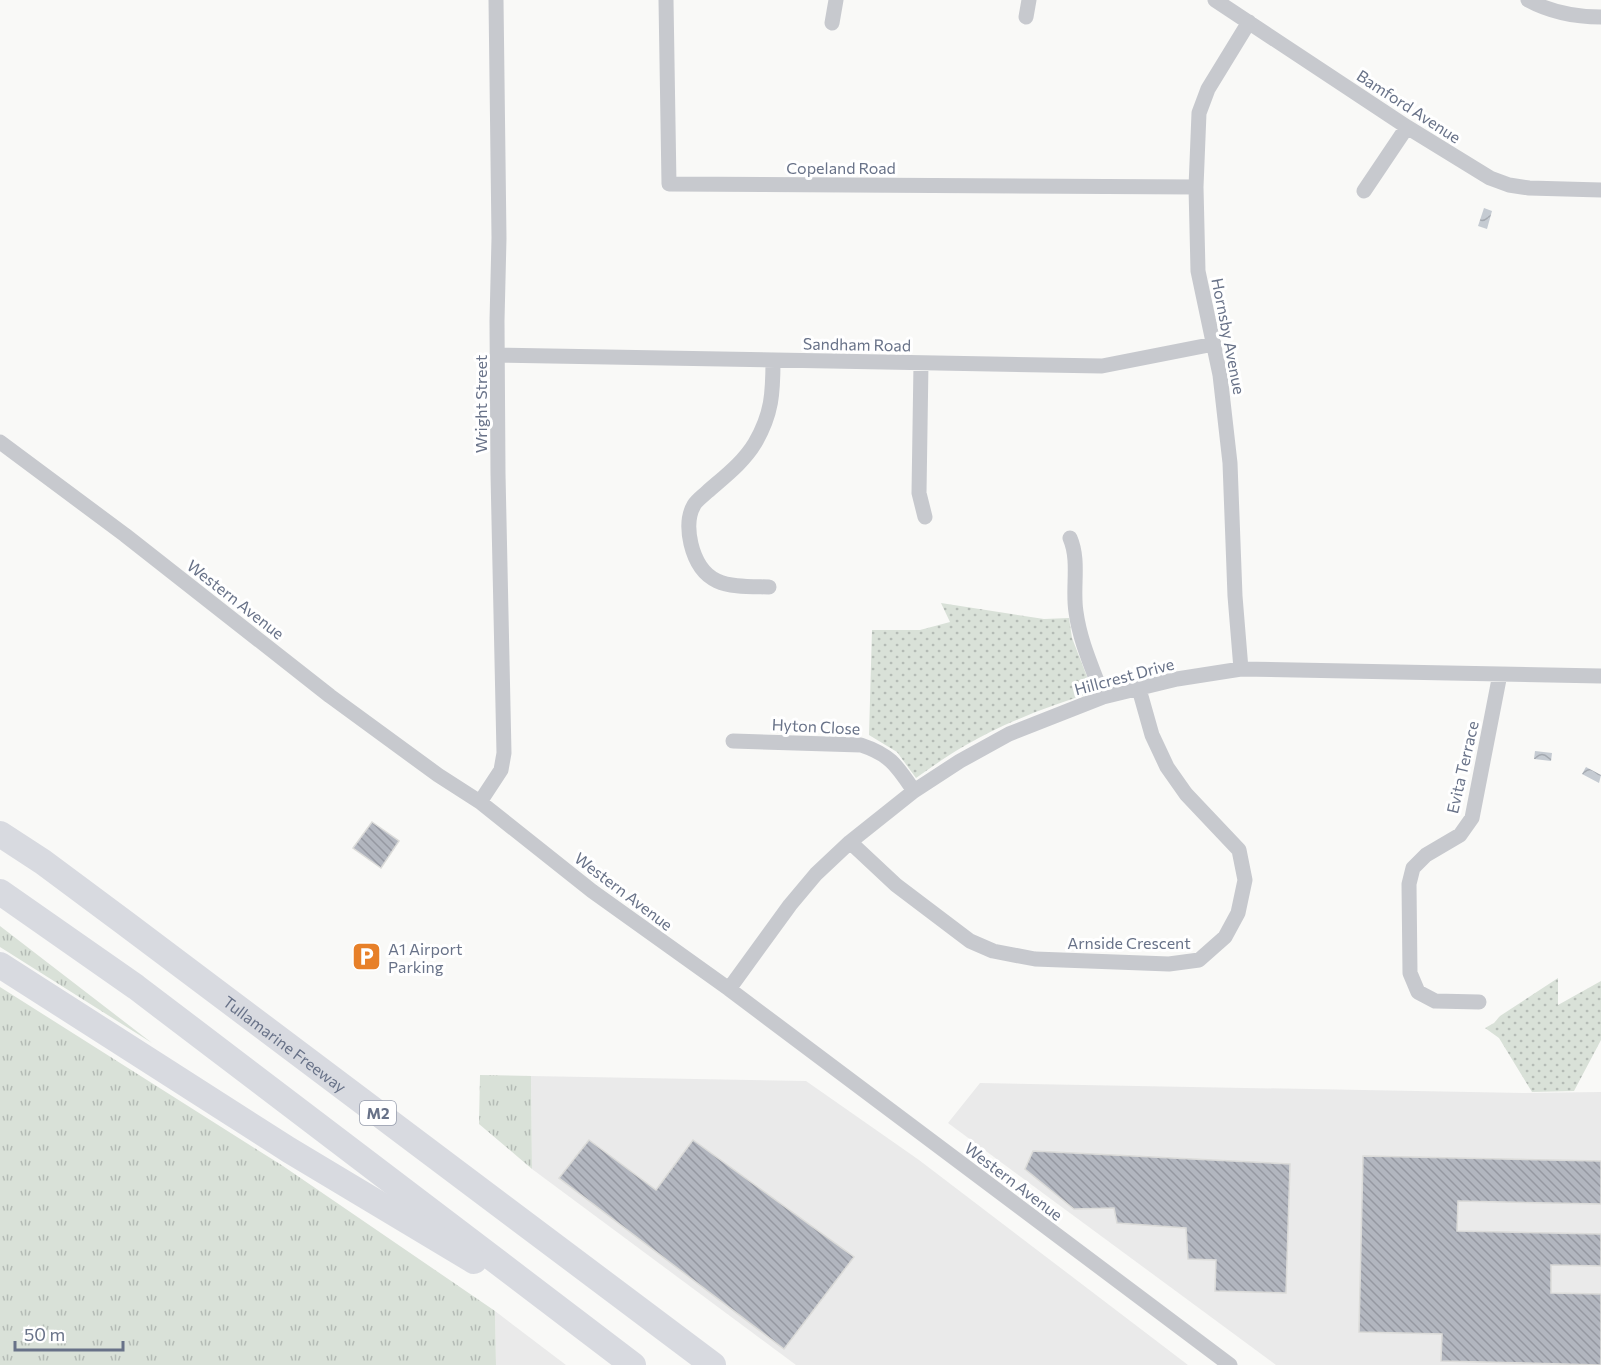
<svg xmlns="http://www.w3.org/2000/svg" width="1601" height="1365" font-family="Commissioner,sans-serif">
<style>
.built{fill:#eaeaea}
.grass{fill:url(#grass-tufts)}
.park{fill:url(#park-dots)}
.water{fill:url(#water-waves)}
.building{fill:url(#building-back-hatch);stroke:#dbdbd9;stroke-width:1.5}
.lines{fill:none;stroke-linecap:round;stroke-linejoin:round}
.minor{stroke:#c7c9ce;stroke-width:15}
.motorway{stroke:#d8dae0;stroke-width:26}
.labels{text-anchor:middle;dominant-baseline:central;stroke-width:6;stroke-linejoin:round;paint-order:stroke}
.shield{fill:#fff;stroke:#959cac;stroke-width:1.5}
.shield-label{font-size:15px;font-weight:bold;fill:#687288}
.street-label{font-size:16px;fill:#687288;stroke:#fff}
.poi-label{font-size:16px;fill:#687288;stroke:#fff;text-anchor:start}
</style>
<defs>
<pattern id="grass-tufts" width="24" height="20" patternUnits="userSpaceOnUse" patternTransform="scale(1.5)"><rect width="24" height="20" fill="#d9e1d8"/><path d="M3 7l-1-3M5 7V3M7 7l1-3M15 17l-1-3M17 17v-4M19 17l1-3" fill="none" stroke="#b4bbb5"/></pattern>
<pattern id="park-dots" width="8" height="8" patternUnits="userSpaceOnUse" patternTransform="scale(1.5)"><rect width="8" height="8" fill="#d9e1d8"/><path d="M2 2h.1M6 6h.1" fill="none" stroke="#b4bbb5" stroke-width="1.8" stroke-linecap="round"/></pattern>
<pattern id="water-waves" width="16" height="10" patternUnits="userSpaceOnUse" patternTransform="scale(1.5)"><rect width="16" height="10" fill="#c5cbd2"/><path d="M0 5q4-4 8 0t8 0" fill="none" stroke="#a4a9b0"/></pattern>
<pattern id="building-back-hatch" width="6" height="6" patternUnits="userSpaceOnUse" patternTransform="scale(1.5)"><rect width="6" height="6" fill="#b2b6bf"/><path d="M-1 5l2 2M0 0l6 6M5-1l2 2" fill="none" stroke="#9598a1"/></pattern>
</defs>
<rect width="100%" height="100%" fill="#f9f9f7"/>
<!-- built -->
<path class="built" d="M531 1076 806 1081 919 1160 1188 1365H796L532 1169Z
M980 1083 1523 1093 1601 1092V1365H1276L948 1123Z
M495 1311 566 1365H496Z"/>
<!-- grass -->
<path class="grass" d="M0 926 152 1043 0 947Z
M0 987 283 1166 495 1311 496 1365H0Z
M480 1075 531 1076 532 1169 479 1124Z"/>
<!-- park -->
<path class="park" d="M941 603 1044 619 1069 618 1072 638 1093 692C1049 706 1006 722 966 745 948 755 932 767 916 778L897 752 869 735 872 630H920L950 622Z
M1558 978V1005L1601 981V1040L1574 1091 1532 1092 1499 1038 1485 1028 1494 1023 1500 1016Z"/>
<!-- water -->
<path class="water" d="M1484 208 1492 211 1487 229 1478 226Z
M1535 751 1552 753 1551 761 1534 759Z
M1586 767 1601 775 1599 783 1582 774Z"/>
<!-- building -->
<path class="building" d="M372 822 399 841 381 868 353 848Z
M589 1140 656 1190 693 1140 854 1257 784 1349 559 1178Z
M1033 1151 1290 1164 1286 1293 1215 1291 1216 1260 1188 1259 1186 1228 1117 1223 1114 1208 1074 1209 1025 1169Z
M1363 1156 1601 1161V1204L1458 1201 1457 1231 1601 1234V1266L1551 1265V1293L1601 1294V1365L1441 1361 1442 1334 1359 1332Z"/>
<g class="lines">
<!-- minor -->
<path class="minor" d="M666 0 669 184 1196 187
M1215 0 1407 127 1490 178 1509 185 1529 188 1601 190
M1528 0C1550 12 1576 17 1601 17
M1026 17 1029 0
M832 23 836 0
M1364 191 1407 127
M498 355 1102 366 1214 344
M921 363 919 493 925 517
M0 442 125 535 330 696 438 775 480 802 592 891 729 989 1230 1365
M1070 538C1080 561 1072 588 1076 612 1080 642 1093 669 1103 697
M769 587C731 586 702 589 691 544 688 531 687 517 694 505 697 500 703 496 707 492 724 477 743 463 755 443 772 414 773 393 773 360
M1241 669 1235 596 1230 463 1220 375 1198 271 1196 187 1199 113 1208 89 1249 22
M733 741 861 745C891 755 897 766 914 791
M480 802 501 770 504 753 498 474 497 321 499 238 496 0
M850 842 896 885 970 941 993 951 1035 959 1169 964 1199 960 1225 937 1238 913 1245 880 1239 850 1186 794 1167 767 1152 735 1139 689
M729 989 790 905 816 874 850 842 914 791 960 761 1009 734 1103 697 1177 679 1241 669 1601 676
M1479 1002 1435 1001 1418 992 1410 973 1409 884 1413 868 1426 855 1460 835 1472 818 1500 674"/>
<!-- motorway -->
<g class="motorway">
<path id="s1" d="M0 834 43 862 125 923 713 1365"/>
<path d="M0 892 136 987 633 1365"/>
<path d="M0 965 289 1150 474 1261"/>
</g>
</g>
<!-- icons -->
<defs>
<symbol id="parking-square" viewBox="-11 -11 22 22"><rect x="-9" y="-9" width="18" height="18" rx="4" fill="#e78029" stroke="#fff"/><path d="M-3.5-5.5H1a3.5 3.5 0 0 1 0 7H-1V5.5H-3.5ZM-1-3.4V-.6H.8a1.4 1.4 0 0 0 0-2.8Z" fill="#fff"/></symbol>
</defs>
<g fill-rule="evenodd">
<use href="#parking-square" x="350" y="940" width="33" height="33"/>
</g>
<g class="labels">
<!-- shield labels -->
<rect class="shield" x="360" y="1101" width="36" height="24" rx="4.5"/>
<g class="shield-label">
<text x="378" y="1113">M2</text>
</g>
<!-- street labels -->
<g class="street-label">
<text transform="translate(1409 106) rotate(33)">Bamford Avenue</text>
<text x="841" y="167">Copeland Road</text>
<text transform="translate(1229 336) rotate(79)">Hornsby Avenue</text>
<text transform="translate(857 344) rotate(1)">Sandham Road</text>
<text transform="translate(480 404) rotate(-90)">Wright Street</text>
<text transform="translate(236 599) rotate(38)">Western Avenue</text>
<text transform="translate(1124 676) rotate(-15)">Hillcrest Drive</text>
<text transform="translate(816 726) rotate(3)">Hyton Close</text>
<text transform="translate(1462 767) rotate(-77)">Evita Terrace</text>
<text transform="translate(624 891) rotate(37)">Western Avenue</text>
<text x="1129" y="942">Arnside Crescent</text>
<text stroke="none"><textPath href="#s1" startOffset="354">Tullamarine Freeway</textPath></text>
<text transform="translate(1014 1181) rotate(37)">Western Avenue</text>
</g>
<!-- poi labels -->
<g class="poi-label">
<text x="388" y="948">A1 Airport<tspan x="388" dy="18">Parking</tspan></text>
</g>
</g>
<!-- scale -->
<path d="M15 1341v9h108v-9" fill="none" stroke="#687288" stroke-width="3"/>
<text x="24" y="1341" font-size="18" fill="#687288" stroke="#ffffff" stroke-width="4.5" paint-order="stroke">50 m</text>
</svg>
